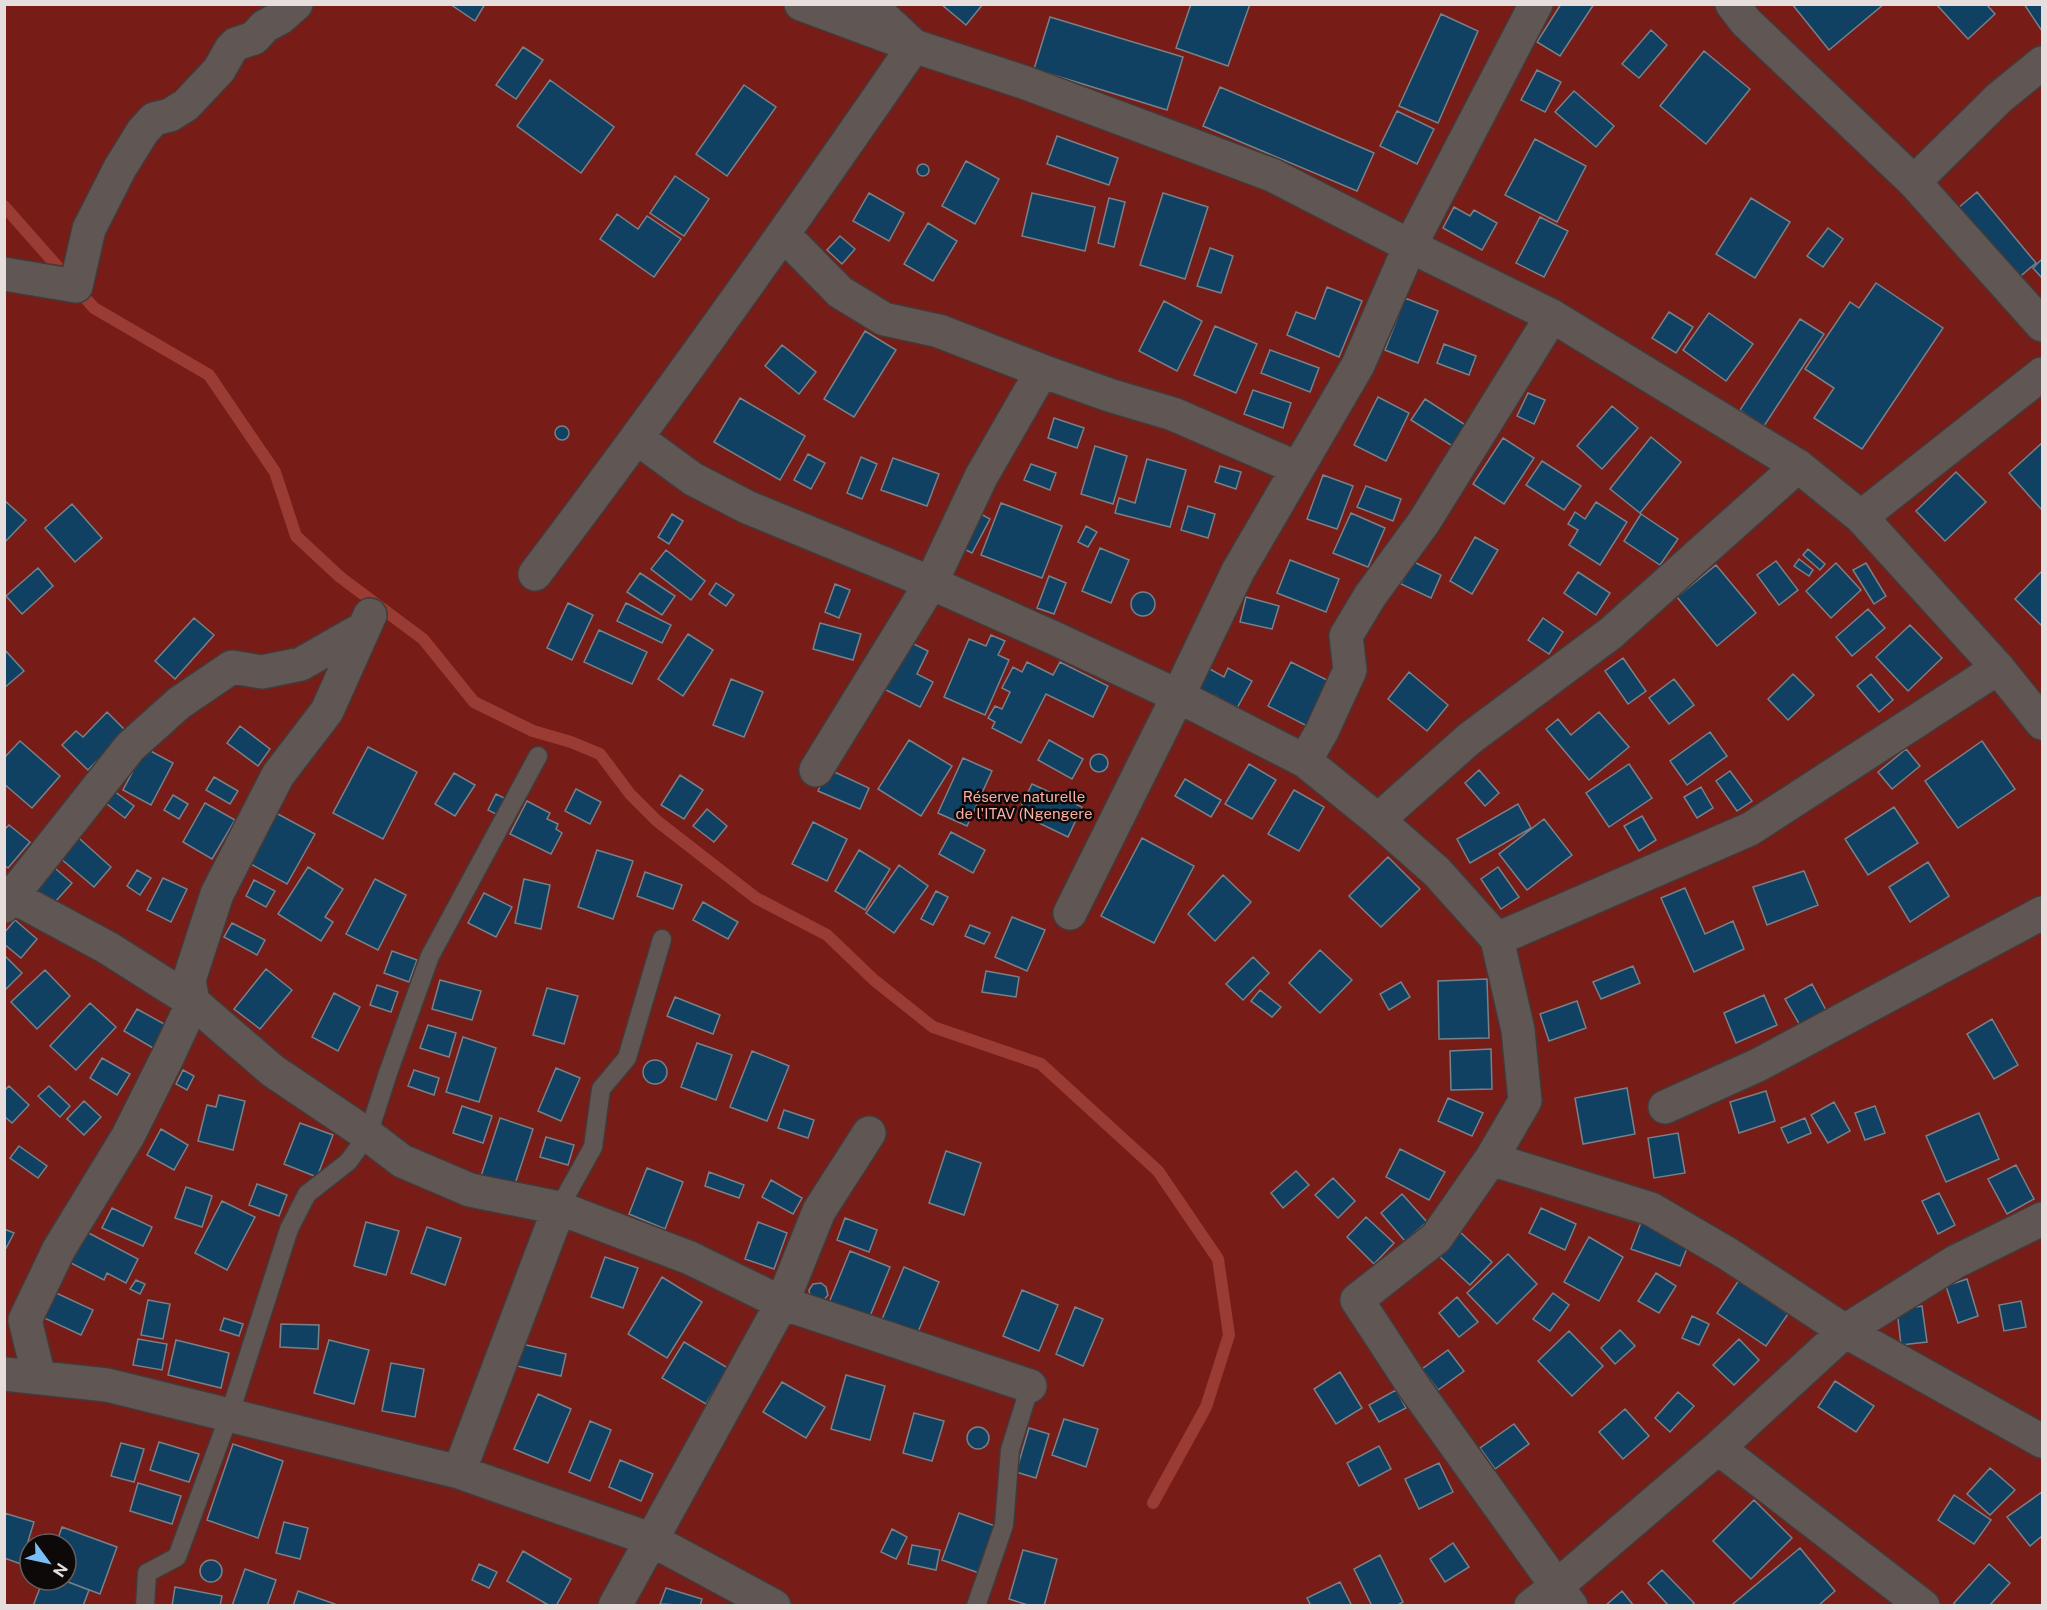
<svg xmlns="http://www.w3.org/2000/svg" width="2047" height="1610" font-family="'Public Sans',sans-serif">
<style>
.green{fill:#781c17;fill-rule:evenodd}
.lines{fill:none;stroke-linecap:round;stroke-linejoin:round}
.stream{stroke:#9a3c33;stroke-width:12}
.building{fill:#104163;stroke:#798188;stroke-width:1.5}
.lane-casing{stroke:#423b3a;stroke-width:21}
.street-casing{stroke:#423b3a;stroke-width:36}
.secondary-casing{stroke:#423b3a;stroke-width:36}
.lane{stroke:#605654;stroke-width:18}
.street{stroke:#605654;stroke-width:33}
.secondary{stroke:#605654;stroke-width:33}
.labels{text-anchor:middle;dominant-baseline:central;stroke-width:5;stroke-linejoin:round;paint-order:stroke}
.park-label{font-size:15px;fill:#fdaea3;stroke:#0c0908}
</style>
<rect width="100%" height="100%" fill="#261e1c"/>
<!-- green -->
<path class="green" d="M5 5H2042V1605L5 1606ZM30 1544H66V1580H30Z"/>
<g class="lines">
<!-- stream -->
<path class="stream" d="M4 206 94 308 209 375 275 472 296 536 340 577 423 639 474 702 533 731 571 742 600 754 630 794 657 821 756 898 827 935 874 980 933 1027 1041 1064 1158 1171 1218 1259 1229 1335 1206 1407 1153 1503"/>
</g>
<!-- building -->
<path class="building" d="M450 4H485L475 21Z
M941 4H983L966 25Z
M1191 4H1250L1228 66 1176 48Z
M1561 4H1594L1560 56 1537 42Z
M1792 4H1884L1829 50Z
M1936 4H1986L1995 14 1968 39Z
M2024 4H2042V31Z
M1441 14 1478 31 1438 123 1399 106Z
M1050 17 1183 57 1167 110 1034 69Z
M1651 30 1667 45 1639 78 1622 64Z
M523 47 543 60 516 99 496 85Z
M1704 51 1750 89 1706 144 1660 106Z
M1537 70 1561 82 1545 112 1521 100Z
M550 80 614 127 581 173 517 126Z
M744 85 776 107 727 176 696 154Z
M1220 87 1374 153 1357 191 1203 126Z
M1574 91 1614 126 1596 147 1555 112Z
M1397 111 1434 129 1417 164 1380 146Z
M1057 136 1118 158 1109 185 1047 164Z
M1535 139 1586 166 1557 222 1505 195Z
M966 161 999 179 975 224 942 206Z
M917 170a6 6 0 1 1 12 0a6 6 0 1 1-12 0Z
M675 176 709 199 684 236 650 213Z
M1977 192 2036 263 2017 279 1958 208Z
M869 193 904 213 889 241 853 221Z
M1032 193 1095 207 1085 251 1022 236Z
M1163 193 1208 207 1185 279 1140 265Z
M1109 198 1125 202 1114 247 1098 243Z
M1751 198 1790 222 1755 278 1716 254Z
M1454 207 1470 216 1474 210 1497 223 1482 250 1443 228Z
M617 214 638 229 647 216 681 239 654 277 600 239Z
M1540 217 1568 231 1544 277 1516 263Z
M928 223 957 241 933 281 904 264Z
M1828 228 1843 239 1823 267 1807 256Z
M840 236 855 249 842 264 827 250Z
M1210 248 1233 256 1221 293 1197 286Z
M2042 259V278L2033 268Z
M1876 283 1943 328 1862 449 1814 418 1834 388 1805 369 1850 302 1859 308Z
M1327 287 1362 301 1339 357 1287 335 1296 312 1315 319Z
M1405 298 1438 311 1418 363 1385 350Z
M1164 301 1202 321 1177 371 1139 351Z
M1669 312 1693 327 1676 353 1652 338Z
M1709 313 1753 344 1726 381 1683 350Z
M1800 319 1824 334 1764 426 1740 410Z
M1215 326 1257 344 1236 393 1194 375Z
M865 331 896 350 854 417 824 399Z
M1444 344 1476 356 1469 375 1437 363Z
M782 345 816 372 799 394 765 366Z
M1270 350 1319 368 1310 392 1261 373Z
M1253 390 1291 403 1283 428 1244 414Z
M1528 393 1545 400 1534 424 1517 416Z
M1378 397 1409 413 1386 461 1354 445Z
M740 398 805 436 780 480 714 442Z
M1425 399 1467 426 1454 447 1411 420Z
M1612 406 1638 428 1602 469 1577 446Z
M1054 418 1084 428 1077 448 1048 438Z
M555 433a7 7 0 1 1 14 0a7 7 0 1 1-14 0Z
M1651 437 1681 462 1640 513 1610 489Z
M1503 438 1534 458 1504 504 1473 484Z
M2042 443V510L2009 473Z
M1095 446 1127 456 1113 504 1081 494Z
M808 454 825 463 811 489 794 480Z
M861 457 877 464 862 499 847 493Z
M893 458 939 474 927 506 881 490Z
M1147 459 1186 470 1170 527 1115 513 1119 498 1135 503Z
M1542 461 1581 486 1564 510 1526 485Z
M1031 464 1056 473 1050 490 1024 480Z
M1220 466 1241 472 1236 489 1215 482Z
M1956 472 1986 502 1945 541 1916 511Z
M1323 475 1353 486 1337 529 1307 519Z
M1366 486 1401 499 1393 521 1357 507Z
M4 500 26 520 4 543Z
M1596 502 1627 522 1600 565 1569 545 1578 530 1568 524 1575 512 1585 519Z
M1001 503 1062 526 1042 578 981 555Z
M72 504 102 538 75 562 45 528Z
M1188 506 1215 514 1208 538 1181 530Z
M972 509 990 519 972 553 954 544Z
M1351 513 1385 528 1368 567 1333 553Z
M672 514 683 521 669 544 658 537Z
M1641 514 1678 539 1660 565 1624 541Z
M1086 526 1097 532 1088 547 1078 542Z
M1475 537 1498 550 1472 594 1450 581Z
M1100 548 1129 560 1111 603 1082 591Z
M1808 549 1825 564 1820 570 1803 555Z
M666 550 705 581 691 600 651 569Z
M1799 559 1813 570 1809 576 1794 566Z
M1290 560 1339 579 1326 612 1277 593Z
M1412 561 1441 575 1431 598 1401 584Z
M1776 561 1798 590 1779 605 1757 575Z
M1836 563 1861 590 1831 618 1806 591Z
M1866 563 1886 596 1874 604 1853 570Z
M1716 565 1756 613 1717 646 1677 597Z
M38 568 53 586 22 614 6 596Z
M1578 572 1610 593 1596 615 1564 593Z
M2041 572 2042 574V626L2015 599Z
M640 573 675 596 662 615 627 592Z
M1049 576 1066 583 1054 614 1037 608Z
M716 583 734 595 726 606 709 594Z
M835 584 850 590 839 618 825 612Z
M1131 604a12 12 0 1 1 24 0a12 12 0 1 1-24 0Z
M1246 597 1279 606 1272 629 1240 622Z
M568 603 593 615 572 660 547 648Z
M626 603 671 625 662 643 617 621Z
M1868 609 1885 628 1852 656 1836 637Z
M194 618 214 635 175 679 155 661Z
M1543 618 1563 632 1549 654 1528 640Z
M820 623 861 634 853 660 813 649Z
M1910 625 1942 658 1908 691 1876 657Z
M599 630 647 652 632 684 584 662Z
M688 634 713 650 683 696 658 679Z
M991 635 1005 641 998 655 1009 660 985 715 944 697 969 639 986 646Z
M904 639 928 651 917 674 933 682 920 707 880 687Z
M4 649 24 671 4 688Z
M1623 658 1646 691 1628 704 1605 671Z
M1027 662 1053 675 1060 662 1108 686 1093 717 1046 694 1021 743 992 728 995 722 988 718 995 706 1002 709 1010 692 1002 688 1013 667 1022 672Z
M1291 662 1331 682 1309 727 1268 706Z
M1208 668 1224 677 1228 668 1252 681 1237 708 1214 695 1211 701 1195 692Z
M1409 672 1448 705 1427 731 1388 699Z
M1793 674 1814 695 1788 720 1768 699Z
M1871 674 1893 700 1879 712 1857 686Z
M731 679 763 692 744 737 713 725Z
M1674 679 1694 705 1669 724 1649 698Z
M107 712 126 731 88 770 62 745 76 731 83 737Z
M1599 712 1629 747 1589 780 1546 729 1558 719 1571 735Z
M240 726 270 749 258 766 227 743Z
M1710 732 1727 756 1687 785 1670 761Z
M909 740 952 766 921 816 878 789Z
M1049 740 1083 759 1072 779 1038 760Z
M20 741 60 776 32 808 4 784V758Z
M1982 741 2015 789 1958 828 1925 781Z
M368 747 417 772 383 839 333 813Z
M145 748 173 763 151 805 123 790Z
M1906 749 1920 766 1892 789 1878 772Z
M1090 763a9 9 0 1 1 18 0a9 9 0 1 1-18 0Z
M963 758 992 771 967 826 938 813Z
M1249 764 1276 780 1252 819 1225 804Z
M1629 764 1652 798 1609 827 1586 793Z
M828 769 869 788 860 809 818 791Z
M1479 770 1499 793 1485 806 1465 783Z
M1730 771 1752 801 1737 811 1716 781Z
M454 773 475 785 455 816 435 804Z
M680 775 703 790 684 819 661 805Z
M214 777 238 791 230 804 206 790Z
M1185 779 1221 800 1211 817 1175 796Z
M1032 784 1082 807 1068 837 1018 813Z
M107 786 134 806 125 818 98 797Z
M1701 787 1713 808 1697 818 1684 797Z
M576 789 601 802 590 824 565 811Z
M1294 790 1324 807 1299 851 1268 834Z
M496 794 508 800 500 816 488 810Z
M173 795 188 804 179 819 164 810Z
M527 801 550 813 547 819 558 824 556 829 562 833 551 854 510 834Z
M205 803 235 820 212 859 183 842Z
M1518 804 1531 828 1470 863 1457 839Z
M1894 807 1918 843 1868 875 1845 839Z
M707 809 727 826 714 842 693 826Z
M276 813 315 834 287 884 249 863Z
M1642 816 1656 840 1639 851 1624 826Z
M1544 819 1572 855 1527 890 1499 854Z
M813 822 847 839 827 881 792 864Z
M9 825 30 842 8 868 4 865V830Z
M71 831 111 867 94 887 53 852Z
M951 832 985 850 973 873 939 854Z
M1142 838 1194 866 1154 943 1101 916Z
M597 850 633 861 613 919 578 907Z
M859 850 890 869 865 910 835 891Z
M1388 857 1420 889 1381 927 1349 896Z
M1928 862 1949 896 1910 922 1889 887Z
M49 863 72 883 47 911 24 891Z
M899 865 928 886 894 933 866 913Z
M308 867 343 889 325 917 333 922 321 941 278 914Z
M1498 867 1519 897 1501 909 1481 879Z
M137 870 151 878 140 895 127 886Z
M1804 871 1818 905 1767 925 1753 887Z
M645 872 682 885 673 909 637 896Z
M1223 875 1251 902 1215 941 1188 914Z
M163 878 187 889 171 922 147 910Z
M375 879 406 895 378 950 346 934Z
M524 879 550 885 541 929 515 923Z
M254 880 275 891 266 907 246 896Z
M1685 888 1705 934 1733 921 1744 949 1694 972 1661 898Z
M936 891 948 897 933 925 921 919Z
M484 893 512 907 496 937 468 923Z
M703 902 738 922 728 939 693 920Z
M1012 917 1045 930 1027 971 995 957Z
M15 920 37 939 21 958 4 944V933Z
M232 923 265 940 257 955 224 937Z
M970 925 990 933 984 944 965 936Z
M1320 950 1352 980 1320 1013 1289 983Z
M392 951 417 960 409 982 384 973Z
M4 955 22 973 4 991Z
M1253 957 1269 973 1243 1000 1226 984Z
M1633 966 1640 983 1601 999 1593 982Z
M266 969 292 990 260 1029 234 1009Z
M45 970 70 996 37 1029 11 1002Z
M986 971 1019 977 1016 997 982 992Z
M1487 979 1489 1038 1439 1039 1438 981Z
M440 980 481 991 472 1020 432 1009Z
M1401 982 1410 997 1389 1010 1380 994Z
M1812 984 1827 1012 1801 1027 1785 999Z
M377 985 398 992 391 1012 370 1005Z
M547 988 578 996 564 1044 533 1035Z
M1260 990 1281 1007 1272 1017 1251 1001Z
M334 993 360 1007 338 1051 312 1037Z
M1764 995 1777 1025 1736 1043 1724 1013Z
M675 997 720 1015 713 1034 667 1016Z
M1577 1001 1586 1028 1549 1041 1540 1014Z
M90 1003 116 1027 76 1070 50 1046Z
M137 1009 166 1025 153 1048 124 1031Z
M1992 1019 2018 1065 1994 1079 1967 1034Z
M428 1025 456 1033 449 1057 420 1048Z
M463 1037 496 1048 479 1102 446 1092Z
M697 1043 732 1055 716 1100 681 1087Z
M1491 1049 1492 1089 1451 1090 1450 1051Z
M752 1051 789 1066 767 1121 730 1107Z
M102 1058 130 1074 117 1095 90 1078Z
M643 1072a12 12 0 1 1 24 0a12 12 0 1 1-24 0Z
M556 1068 580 1078 561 1121 538 1111Z
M183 1070 194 1076 187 1090 176 1084Z
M414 1070 439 1078 434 1095 408 1086Z
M9 1086 29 1105 12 1123 4 1116V1091Z
M49 1086 70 1106 60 1117 38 1096Z
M1627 1088 1635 1134 1583 1144 1575 1098Z
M1766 1091 1775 1121 1739 1133 1730 1102Z
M219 1095 245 1101 233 1150 198 1141 207 1105 216 1107Z
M1448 1098 1483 1113 1472 1136 1438 1121Z
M84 1101 101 1117 84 1135 67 1119Z
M1834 1102 1850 1131 1828 1143 1811 1115Z
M462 1106 492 1116 483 1143 453 1133Z
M1875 1106 1885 1133 1865 1140 1855 1113Z
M784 1110 814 1120 808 1138 778 1128Z
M1979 1113 1999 1159 1946 1182 1926 1136Z
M500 1118 533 1129 514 1187 481 1176Z
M1805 1118 1811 1133 1788 1143 1781 1128Z
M300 1123 333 1135 317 1177 284 1164Z
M161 1129 188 1145 174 1170 147 1155Z
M1678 1133 1685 1173 1654 1178 1648 1138Z
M546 1137 574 1145 568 1165 540 1157Z
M19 1146 47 1166 38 1178 10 1158Z
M1400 1149 1445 1172 1429 1200 1386 1177Z
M946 1151 981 1163 964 1215 929 1203Z
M2016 1165 2034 1199 2007 1214 1988 1179Z
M647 1168 683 1182 665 1229 629 1214Z
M1296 1171 1309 1185 1283 1208 1271 1193Z
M709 1172 744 1185 739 1198 705 1186Z
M1333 1178 1355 1201 1338 1218 1315 1195Z
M771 1180 802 1198 793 1214 762 1197Z
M257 1184 287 1195 279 1216 249 1205Z
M186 1187 212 1196 202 1227 175 1218Z
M1939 1193 1955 1225 1938 1234 1922 1201Z
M1402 1194 1427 1222 1405 1241 1381 1213Z
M222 1201 255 1217 227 1270 195 1253Z
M112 1208 152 1227 143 1246 102 1228Z
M1541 1208 1576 1224 1565 1250 1529 1233Z
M1366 1217 1394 1243 1374 1264 1347 1237Z
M845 1218 877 1230 869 1252 837 1240Z
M1642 1220 1691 1238 1680 1266 1631 1249Z
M366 1222 399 1231 386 1275 354 1266Z
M758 1222 787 1233 774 1269 745 1259Z
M427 1227 461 1238 445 1285 411 1273Z
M4 1229 14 1233 4 1252Z
M85 1231 138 1259 126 1283 107 1273 104 1280 69 1262Z
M1459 1231 1492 1262 1470 1285 1438 1255Z
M1589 1237 1623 1257 1599 1301 1564 1282Z
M850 1251 890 1267 866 1326 826 1310Z
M1508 1254 1537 1284 1497 1324 1467 1293Z
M605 1257 638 1268 623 1308 591 1297Z
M904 1267 939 1282 915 1339 880 1324Z
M1656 1273 1676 1286 1659 1313 1638 1301Z
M662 1277 702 1302 667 1358 628 1334Z
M1967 1279 1978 1316 1958 1323 1946 1286Z
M136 1280 145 1284 140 1294 130 1289Z
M1739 1280 1788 1314 1766 1346 1717 1313Z
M821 1283 826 1287 828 1295 823 1301 810 1297 809 1290 813 1284Z
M1022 1290 1058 1305 1039 1351 1003 1336Z
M54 1292 93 1310 81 1335 42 1317Z
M1553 1293 1569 1305 1550 1331 1533 1319Z
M1457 1297 1478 1322 1459 1337 1439 1313Z
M148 1300 170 1304 163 1339 141 1335Z
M2021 1301 2026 1327 2004 1331 1999 1305Z
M1922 1306 1927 1342 1901 1345 1897 1310Z
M1075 1307 1103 1319 1083 1366 1056 1354Z
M1692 1316 1709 1324 1699 1345 1682 1338Z
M224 1318 243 1324 239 1336 220 1330Z
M281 1324 319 1325 318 1349 280 1347Z
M1620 1330 1635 1346 1615 1364 1601 1348Z
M1569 1331 1603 1366 1572 1396 1538 1361Z
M138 1339 167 1344 162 1370 133 1365Z
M1739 1339 1759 1360 1734 1385 1713 1365Z
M176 1340 229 1353 221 1388 168 1375Z
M329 1340 369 1350 354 1404 314 1393Z
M684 1342 728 1368 706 1404 662 1378Z
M522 1344 566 1354 561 1376 517 1366Z
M1448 1350 1464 1371 1438 1390 1422 1369Z
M391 1363 424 1369 415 1417 382 1411Z
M1340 1372 1362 1408 1336 1424 1314 1389Z
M846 1375 885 1386 870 1440 831 1429Z
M1835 1381 1874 1406 1856 1432 1818 1407Z
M782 1382 825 1407 806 1438 763 1412Z
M1396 1390 1406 1408 1379 1422 1369 1405Z
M1678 1392 1694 1406 1670 1432 1655 1418Z
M538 1394 571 1409 548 1463 514 1449Z
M1625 1409 1649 1436 1623 1459 1599 1432Z
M914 1413 944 1421 932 1461 903 1453Z
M1064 1419 1098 1429 1086 1467 1052 1455Z
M590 1421 611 1430 590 1481 569 1472Z
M1514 1424 1529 1444 1495 1469 1480 1448Z
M967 1438a11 11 0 1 1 22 0a11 11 0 1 1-22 0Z
M1029 1428 1049 1434 1036 1478 1016 1472Z
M159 1442 199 1454 189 1482 150 1470Z
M121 1443 144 1449 134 1482 111 1476Z
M233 1444 283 1461 258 1538 207 1520Z
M1379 1446 1391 1469 1359 1486 1347 1463Z
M620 1460 653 1474 641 1501 609 1487Z
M1439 1463 1453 1492 1419 1509 1405 1479Z
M1990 1468 2015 1490 1990 1515 1967 1494Z
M138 1483 181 1496 172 1524 130 1511Z
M2042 1492V1536L2030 1546 2007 1517Z
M1954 1495 1991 1520 1974 1544 1938 1520Z
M1754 1500 1792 1538 1751 1579 1713 1541Z
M4 1513 34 1522 21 1564 4 1558Z
M959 1513 995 1526 979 1573 942 1560Z
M284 1522 308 1528 300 1559 276 1553Z
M62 1527 117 1547 100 1594 63 1580H66V1544H56Z
M892 1529 907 1537 896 1559 881 1552Z
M1453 1543 1469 1567 1445 1582 1430 1559Z
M912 1545 940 1550 936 1570 908 1564Z
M1800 1548 1835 1591 1818 1606H1734L1733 1604Z
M1023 1550 1057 1559 1044 1606H1031L1009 1599Z
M523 1551 571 1579 556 1606H550L507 1581Z
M1380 1555 1403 1602 1396 1606H1372L1354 1569Z
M200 1571a11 11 0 1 1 22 0a11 11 0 1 1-22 0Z
M479 1564 497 1572 489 1588 472 1580Z
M1989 1564 2010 1583 1989 1606H1956L1954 1603Z
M245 1569 276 1580 267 1606H232Z
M1662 1570 1694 1603 1692 1606H1669L1648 1583Z
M43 1580H63L89 1590 83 1606H33Z
M1340 1582 1352 1606H1311L1307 1598Z
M175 1587 222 1596 220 1606H172Z
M666 1588 702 1599 700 1606 660 1604Z
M298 1591 335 1604V1606H293Z
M1622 1591 1634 1606H1605Z"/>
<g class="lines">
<defs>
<path id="lane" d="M559 1208 593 1147 601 1089 627 1058 662 939
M145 1606 147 1573 177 1557 229 1416 289 1229 307 1194 348 1162 368 1135 388 1073 430 956 538 756
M976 1606 1004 1525 1010 1450 1030 1386"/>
<path id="street" d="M1914 182 1999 98 2042 63
M784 235 840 292 884 319 939 331 1042 371 981 477 931 583 816 770
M4 274 76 286 89 229 120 168 143 131 154 119 170 115 186 105 219 70 231 49 236 44 254 38 265 26 280 18 296 4
M1042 371 1109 395 1173 414 1297 468
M637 438 693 479 747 507 931 583 1054 638 1178 696 1305 761 1378 820 1437 872 1497 939 1518 1030 1525 1101 1491 1159 1436 1238 1357 1300 1414 1387 1571 1606
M1861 517 2042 374
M535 574C666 401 791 225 914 46L869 4
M1305 761 1322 731 1350 670 1346 636 1370 596 1424 522 1552 316
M1378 820 1469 739 1611 633 1798 466
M4 892 108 948 193 1002 273 1071 368 1135 402 1161 470 1190 559 1208 690 1258 782 1303 1030 1386
M4 906 130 747 179 703 232 667 262 672 301 664 364 628
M1070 913 1178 696 1238 571 1358 365 1410 246 1536 4
M1497 939 1750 829 1998 668
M1665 1107 1758 1065 2042 913
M1491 1159 1651 1209 1728 1254 1845 1331 2042 1441
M4 1374 107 1385 459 1472 650 1539 774 1606
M39 1377 25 1320 59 1249 128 1136 168 1056 193 1002 189 980 217 894 278 775 327 711 370 615
M1718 1448 1923 1606
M459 1472 559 1208
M615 1606 782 1303 819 1211 869 1133
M1531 1606 1557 1586 1718 1448 1845 1331 1955 1262 2042 1219"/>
<path id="secondary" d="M801 4 914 46 1026 83 1272 175 1410 246 1552 316 1798 466 1861 517 1998 668 2042 723
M1732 4 1746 22 1914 182 2042 325"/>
</defs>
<!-- lane casing -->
<use href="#lane" class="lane-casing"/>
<!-- street casing -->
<use href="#street" class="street-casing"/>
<!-- secondary casing -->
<use href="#secondary" class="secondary-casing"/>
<!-- lane -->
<use href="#lane" class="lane"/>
<!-- street -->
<use href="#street" class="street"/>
<!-- secondary -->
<use href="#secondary" class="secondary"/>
</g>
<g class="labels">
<!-- park labels -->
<g class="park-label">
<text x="1024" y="796">Réserve naturelle<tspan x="1024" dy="17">de l'ITAV (Ngengere</tspan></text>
</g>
</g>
<!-- border -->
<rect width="2047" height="1610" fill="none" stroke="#e5dedd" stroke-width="12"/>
<!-- north arrow -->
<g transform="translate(48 1562) rotate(123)"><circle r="28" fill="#0c0908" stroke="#635e5d" stroke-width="1.5"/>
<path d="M0-4.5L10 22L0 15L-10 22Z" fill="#78bff8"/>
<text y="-9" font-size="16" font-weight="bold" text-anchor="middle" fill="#e5dedd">N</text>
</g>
</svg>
